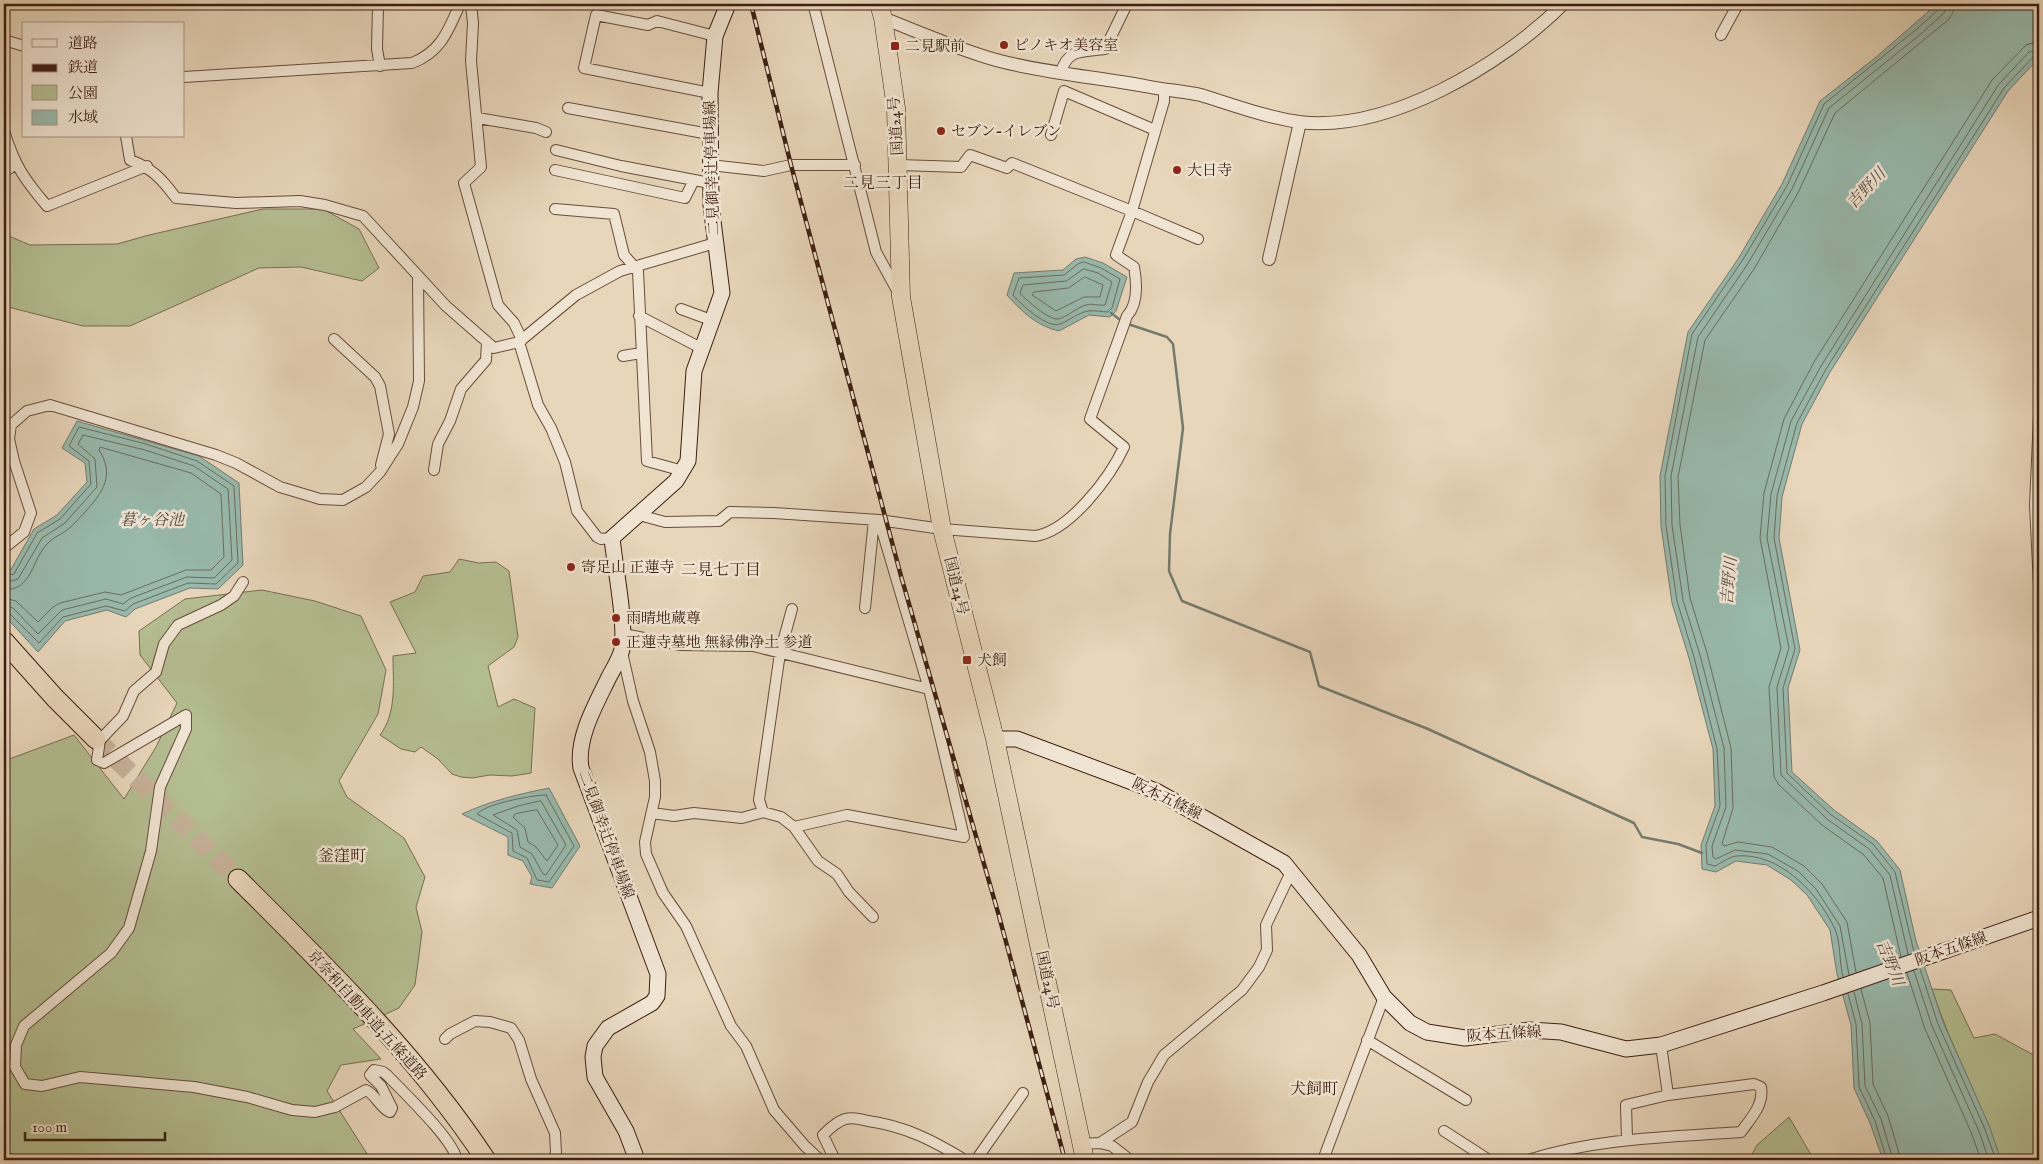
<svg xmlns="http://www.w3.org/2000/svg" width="2043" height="1164" font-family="'IM FELL English','Noto Serif JP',serif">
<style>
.green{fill:#b4be91;stroke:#786e51}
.water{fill:#98b9ac;stroke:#747b6e}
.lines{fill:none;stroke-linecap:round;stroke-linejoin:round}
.shore{stroke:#6a6c5e;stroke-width:1}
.stream{stroke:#747b6e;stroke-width:2.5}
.motorway-tunnel{stroke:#c6b198;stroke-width:19;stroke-dasharray:19 9;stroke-linecap:butt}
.minor-casing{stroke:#684d3b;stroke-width:12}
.tertiary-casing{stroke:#684d3b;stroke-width:14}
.secondary-casing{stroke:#3d1f11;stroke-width:17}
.trunk-casing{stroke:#3d1f11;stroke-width:19}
.motorway-casing{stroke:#3d1f11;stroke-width:21}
.minor{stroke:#f0e4d2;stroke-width:10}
.tertiary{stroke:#f0e4d2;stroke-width:12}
.secondary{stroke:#f0e4d2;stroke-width:15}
.trunk{stroke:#e8d6ba;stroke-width:18}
.motorway{stroke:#e8d6ba;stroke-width:19}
.rail-casing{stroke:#3d1f11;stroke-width:4.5}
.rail{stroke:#f0e4d2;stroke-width:2.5;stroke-dasharray:8;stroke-linecap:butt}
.poi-dot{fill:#8f2418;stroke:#f0e4d2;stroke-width:2}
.labels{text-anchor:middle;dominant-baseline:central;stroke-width:5;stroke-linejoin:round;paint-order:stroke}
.poi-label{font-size:15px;fill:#3d1f11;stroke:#f0e4d2;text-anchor:start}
.street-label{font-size:15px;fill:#3d1f11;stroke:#f0e4d2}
.neighbourhood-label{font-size:16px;fill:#3d1f11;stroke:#f0e4d2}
.water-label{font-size:16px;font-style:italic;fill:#584d40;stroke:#f0e4d2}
</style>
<rect width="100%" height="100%" fill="#e8d6ba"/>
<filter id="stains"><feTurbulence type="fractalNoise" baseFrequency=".004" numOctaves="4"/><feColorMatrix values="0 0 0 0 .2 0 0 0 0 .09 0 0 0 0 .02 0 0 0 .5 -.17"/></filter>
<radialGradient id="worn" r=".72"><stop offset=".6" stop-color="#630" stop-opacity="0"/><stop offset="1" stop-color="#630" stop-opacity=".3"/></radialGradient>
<!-- green -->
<path class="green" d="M263 209H323L359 229 379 268 362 281 301 267 259 268 130 326H83L4 306V234L30 245 117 244 149 235Z
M459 559 479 563 496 562 509 571 518 637 514 647 488 666 498 707 514 699 535 708 531 773 512 776 490 775 472 778 461 777 452 774 438 759 421 747 415 752 401 749 380 735C397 713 393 682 393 656L416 653 390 602 415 592 423 576 450 572Z
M262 590 315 601 361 616 386 670 378 714 339 781 347 797 404 838 425 877 416 907 422 932 415 985 399 1008 353 1029 381 1059 341 1065 327 1091 369 1157 367 1160H4V761L74 735 124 799 156 747 177 703 140 655 139 631 185 599Z
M1932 989 1951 990 1974 1038 1995 1034 2039 1058V1160H2001C1981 1102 1951 1048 1932 989Z
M1789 1117 1814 1160H1749L1757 1145Z"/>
<!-- water -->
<path class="water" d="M1937 4H2039V58L2008 91 1830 372 1802 424 1782 497 1779 538 1800 650 1788 688 1792 772 1834 810 1877 841 1900 870 1916 941 1943 1022 1989 1125 2001 1160H1883L1870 1123 1854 1088 1851 1025 1837 974 1830 930 1807 895 1791 880 1767 865 1736 861 1716 872 1702 869 1701 845 1715 806 1713 749 1689 658 1672 603 1661 526 1660 476 1688 332 1738 259 1782 184 1820 101 1875 58Z
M1085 257 1103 263 1127 277 1116 311 1110 317 1089 315 1059 331C1037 326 1022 312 1007 295L1014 273 1063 270 1076 259Z
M77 421 199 456 239 483 243 565 218 589 190 588 135 609 126 617 107 610 65 621 38 652 4 615V571H10L34 529 57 515 87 482 85 463 62 448Z
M549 788 580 846 552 888 530 884 532 877 523 861 508 855V837L462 814C490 801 519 794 549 788Z"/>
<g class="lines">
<!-- shore -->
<path class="shore" d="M1084 262 1101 268 1120 279 1112 308 1108 312C1102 312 1095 310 1089 311 1079 312 1070 320 1060 324 1047 329 1021 304 1013 295L1019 278 1064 275 1078 264Z
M1084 269 1098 273 1112 282 1105 305C1099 306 1092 303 1086 305 1076 308 1067 317 1058 319 1049 320 1026 300 1020 293L1023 285 1066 281Z
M1085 277 1103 285 1100 297H1084L1056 311 1032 295 1034 292 1068 288Z
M4 576 14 574 37 533 60 519 91 484 89 461 69 446 79 427 146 444 197 461 234 486 238 563 216 584 188 583 133 604 125 611 106 606 63 617 39 643 9 613 4 612
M4 583 18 579 42 538 65 523 97 487 95 459 78 444 83 435 145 450 194 466 228 489 232 560 214 578 187 577 131 598 123 604 106 599 62 610 38 634 13 608 4 605
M4 590C33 590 31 560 48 543 53 537 61 535 67 530 74 525 80 517 86 511 103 492 115 475 99 450L100 447 191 473 221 494 224 557 211 570H186L121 595 105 592 60 603 53 607 38 622 16 601 4 598
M546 795 574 846 549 882 537 880 527 858 513 851 512 833 477 814C485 804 532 795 546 795Z
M541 801 566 845 546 875 543 874 532 854 520 847 517 830 493 815 518 806Z
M537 810 558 845 547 861 536 847 528 842 525 828 513 817 515 814Z
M1914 952 1895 872 1873 844 1830 814 1787 773 1783 688 1795 649 1774 538 1777 496 1797 423 1826 369 2004 88 2034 56 2039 55
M1908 954 1890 875 1869 849 1827 819 1781 775 1777 687 1789 648 1767 538 1771 494 1791 421 1821 366 1999 84 2029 52 2039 49
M1901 957 1883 878 1864 855 1822 825 1779 785 1774 777 1769 687 1781 648 1760 538 1764 493 1784 419 1814 362 1992 80 2026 45 2039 41
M1920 969 1938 1024 1984 1127 1996 1160
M1914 971 1932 1026 1978 1129 1989 1160
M1856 972 1847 922 1822 884 1804 866 1772 847 1738 842 1724 846 1722 844 1733 808 1731 748 1707 653 1690 598 1680 525 1678 477 1705 340 1754 269 1798 193 1835 113 1948 20 1953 13 1954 4
M1907 973 1925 1029 1971 1132 1981 1160
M1849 975 1840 926 1816 889 1798 871 1768 854 1735 850 1716 859 1713 857 1712 846 1726 807 1724 748 1700 655 1683 600 1672 525 1671 476 1698 337 1747 265 1792 189 1829 108 1922 33 1944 13 1947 4
M1843 977C1839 962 1841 941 1834 927 1817 892 1779 852 1736 856 1729 857 1721 863 1715 866L1707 864 1706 845 1720 806 1717 749 1694 657 1677 601 1666 526 1665 476 1692 334 1742 261 1787 186 1824 104 1918 28 1939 9 1940 4
M1861 989 1870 1023 1873 1084 1888 1116 1901 1160
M1854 992 1862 1024 1865 1086 1881 1119 1893 1160
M1848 994 1856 1024 1859 1087 1875 1121 1887 1160"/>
<!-- stream -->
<path class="stream" d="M1111 313 1123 322
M1128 324 1167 337 1173 344 1183 428 1170 534 1169 571 1182 601 1310 652 1319 686 1428 729 1634 823 1642 837 1678 844 1702 853"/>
<!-- motorway-tunnel -->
<path class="motorway-tunnel" d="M96 739 238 879"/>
<defs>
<path id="minor" d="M378 4 377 49 380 66
M471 4 473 23 471 61 481 167 464 183 498 305 514 323 522 340
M811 4 814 7 876 252 898 292
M1721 35 1738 4
M4 40 24 46
M1061 72C1068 48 1083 52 1105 49L1127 4
M184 77 412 63C441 52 448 31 460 4
M710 93 584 68 596 15 648 25 657 21 715 36
M568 108 709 134
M478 118 536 128 546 132
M4 131C15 166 24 179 47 206L147 166
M1051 135 1064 91 1155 130
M126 136 130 160C152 168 162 179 176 198L236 203 300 201 325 205 363 216 446 306 494 348 519 342 576 295 620 271 715 243
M556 150 621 166 710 183
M710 165 764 171 791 165H855
M899 165 961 167 970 155 1007 168 1012 163 1132 211 1198 239
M555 170 685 198 694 180
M4 172 16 164
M555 209 614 214 624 255 638 271 647 461 683 471
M681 309 711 320
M639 316 701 348
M334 339 375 377 380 386 389 434 381 465
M519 342 538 405 551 428 565 462 577 511 597 537 601 539 612 538
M623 356 641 353
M2039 416 2035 505 2039 586
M434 470 438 444 450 421 461 389 486 360 487 342
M639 515 665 522 719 521 730 512 774 513 879 520 942 529 1035 536C1070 531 1110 477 1124 447L1090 419 1127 316C1138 304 1137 283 1134 267L1116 255 1132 211 1164 101V91
M4 548 24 532 31 513 14 461 9 439 11 425 27 411 50 405 216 455 236 463 280 487 320 499 343 500 366 487 380 472 398 444 413 407 419 381 418 277
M243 582 234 596 221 605 178 625 164 644 156 672 134 691 123 716 100 740 97 760 104 763 186 715V729L160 787 151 851 129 928 111 953 24 1026 16 1045 15 1067 25 1084 42 1086 80 1077 194 1087 247 1097 292 1110 315 1112 335 1107 366 1090C376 1095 381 1109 390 1112L392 1108 381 1086 370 1075 374 1070 383 1072 387 1075C404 1093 453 1139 457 1160
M865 608 874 520
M623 634 681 645 753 646 929 689
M622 652 633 701 650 752 655 781V797L645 842 646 854 663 893 686 926 731 1026 746 1046 774 1110 805 1146 820 1160
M763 812 759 800 780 653 792 609
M652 813 674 816 694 813 742 818 763 812 781 817 794 827 847 815 964 837 929 689 879 520
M794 827 818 861 837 874 849 892 873 917
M445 1039 450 1034 475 1021 490 1022 511 1028 519 1040 531 1079 555 1133 556 1153 553 1160
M1367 1040 1466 1100
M1661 1045 1668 1095
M1444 1131 1489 1160
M1100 1143 1112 1146 1130 1160
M1082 1144 1100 1143 1132 1122 1148 1082 1164 1055 1242 990 1259 967 1267 950 1266 925 1291 872
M833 1160 834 1158 823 1135C829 1129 836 1122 845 1119 852 1117 861 1119 868 1121 905 1126 934 1141 965 1160
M976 1160 1023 1093
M1323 1160 1384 997
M1528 1160C1597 1138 1669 1137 1741 1132 1751 1118 1764 1105 1761 1087L1754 1084 1668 1095 1626 1105 1627 1139"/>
<path id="tertiary" d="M883 18C921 33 957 49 996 60 1044 73 1096 77 1145 86 1163 90 1183 91 1201 95 1233 105 1265 117 1299 122 1388 133 1502 65 1563 4
M1269 259 1300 122"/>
<path id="secondary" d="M995 739H1017L1156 791 1284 863 1359 955 1384 997 1410 1023 1427 1032 1465 1038 1530 1030 1561 1032 1626 1049 1661 1045 1823 993 2039 918
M637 1160 626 1131 595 1077 593 1057 595 1046 608 1028 652 1003 657 996 658 974 581 768C576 738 596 704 609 677 613 669 620 659 622 649 626 621 615 568 612 538L676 481 688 461 694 371 722 293 711 205 710 93 715 36 728 4"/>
<path id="trunk" d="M879 4 883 18 896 108 901 297 942 529 995 739 1085 1160"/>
<path id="motorway" d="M4 641 55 698 96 739
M238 879C326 967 417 1055 486 1160"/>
</defs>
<!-- minor casing -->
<use href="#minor" class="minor-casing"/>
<!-- tertiary casing -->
<use href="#tertiary" class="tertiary-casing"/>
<!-- secondary casing -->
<use href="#secondary" class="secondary-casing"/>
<!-- trunk casing -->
<use href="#trunk" class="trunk-casing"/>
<!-- motorway casing -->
<use href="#motorway" class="motorway-casing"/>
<!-- minor -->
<use href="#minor" class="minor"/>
<!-- tertiary -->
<use href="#tertiary" class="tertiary"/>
<!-- secondary -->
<use href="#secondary" class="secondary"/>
<!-- trunk -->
<use href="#trunk" class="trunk"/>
<!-- motorway -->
<use href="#motorway" class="motorway"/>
<defs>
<path id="rail" d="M751 4 791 165 901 576 999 916 1065 1160"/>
</defs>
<!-- rail casing -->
<use href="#rail" class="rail-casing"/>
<!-- rail -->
<use href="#rail" class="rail"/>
</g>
<!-- markers -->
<g class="poi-dot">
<circle cx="1004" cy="45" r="5"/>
<rect x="890" y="41" width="10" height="10" rx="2.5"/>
<circle cx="941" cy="131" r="5"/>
<circle cx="1177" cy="170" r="5"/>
<circle cx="571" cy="567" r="5"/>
<circle cx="616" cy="618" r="5"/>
<circle cx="616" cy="642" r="5"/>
<rect x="962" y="655" width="10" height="10" rx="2.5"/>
</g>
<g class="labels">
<!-- poi labels -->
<g class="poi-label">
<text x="1014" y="45">ピノキオ美容室</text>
<text x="905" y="46">二見駅前</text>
<text x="951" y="131">セブン-イレブン</text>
<text x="1187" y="170">大日寺</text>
<text x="581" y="567">寄足山 正蓮寺</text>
<text x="626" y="618">雨晴地蔵尊</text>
<text x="626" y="642">正蓮寺墓地 無縁佛浄土 参道</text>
<text x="977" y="660">犬飼</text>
</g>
<!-- street labels -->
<g class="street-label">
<text transform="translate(896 126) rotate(-94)">国道24号</text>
<text transform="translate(712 168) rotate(-92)">二見御幸辻停車場線</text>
<text transform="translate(956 586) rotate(76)">国道24号</text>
<text transform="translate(1167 799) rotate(26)">阪本五條線</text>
<text transform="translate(606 835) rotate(70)">二見御幸辻停車場線</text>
<text transform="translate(1951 949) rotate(-19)">阪本五條線</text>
<text transform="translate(1047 980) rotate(78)">国道24号</text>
<text transform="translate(367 1015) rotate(48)">京奈和自動車道;五條道路</text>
<text transform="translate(1504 1034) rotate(-4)">阪本五條線</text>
</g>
<!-- neighbourhood labels -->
<g class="neighbourhood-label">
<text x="883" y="184">二見三丁目</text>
<text x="721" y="571">二見七丁目</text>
<text x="342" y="857">釜窪町</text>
<text x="1314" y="1090">犬飼町</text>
</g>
<!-- water labels -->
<g class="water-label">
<text transform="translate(1867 189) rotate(-47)">吉野川</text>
<text x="152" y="521">暮ヶ谷池</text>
<text transform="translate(1730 581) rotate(-85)">吉野川</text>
<text transform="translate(1889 963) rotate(68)">吉野川</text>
</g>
</g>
<!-- margin -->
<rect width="2043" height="1164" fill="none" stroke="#e8d6ba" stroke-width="20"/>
<rect x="5" y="5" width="2033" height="1154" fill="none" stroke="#3d1f11" stroke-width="2.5"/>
<rect x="10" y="10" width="2023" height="1144" fill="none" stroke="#3d1f11"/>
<!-- legend -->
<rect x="22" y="22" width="162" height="115" fill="#f0e4d2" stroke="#a89585"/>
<rect x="32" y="39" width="25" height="8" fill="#f0e4d2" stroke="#a89585"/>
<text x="68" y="48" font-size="15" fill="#3d1f11">道路</text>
<rect x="32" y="64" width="25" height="8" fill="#3d1f11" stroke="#a89585"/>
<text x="68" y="72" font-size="15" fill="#3d1f11">鉄道</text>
<rect x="32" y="85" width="25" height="15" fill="#b4be91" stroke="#a89585"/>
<text x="68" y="98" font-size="15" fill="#3d1f11">公園</text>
<rect x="32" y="110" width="25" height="15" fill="#98b9ac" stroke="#a89585"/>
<text x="68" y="122" font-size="15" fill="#3d1f11">水域</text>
<!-- scale -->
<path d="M25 1132v8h140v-8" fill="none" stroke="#3d1f11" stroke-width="2.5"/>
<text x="32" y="1132" font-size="15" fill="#3d1f11" stroke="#f0e4d2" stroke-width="4" paint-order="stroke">100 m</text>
<rect width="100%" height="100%" filter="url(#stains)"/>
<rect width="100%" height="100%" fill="url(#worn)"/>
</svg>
